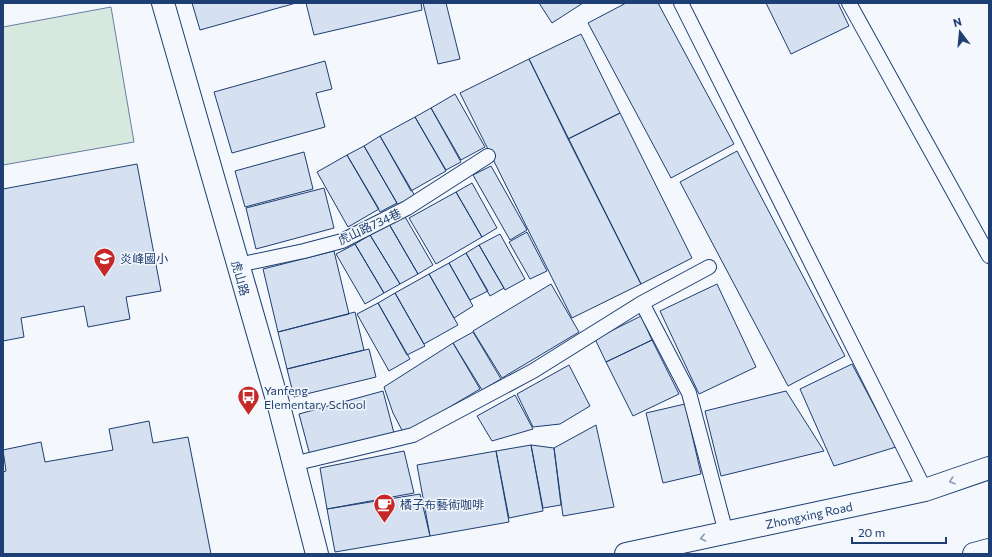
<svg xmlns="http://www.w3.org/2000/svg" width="992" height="557" font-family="Commissioner,'Noto Sans TC',sans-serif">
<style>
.green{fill:#d7e8df;stroke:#687fa3}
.building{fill:#d5e0f0;stroke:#1d3f73}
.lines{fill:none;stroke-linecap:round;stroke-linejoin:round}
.lane-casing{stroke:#1d3f73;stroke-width:16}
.secondary-casing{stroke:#1d3f73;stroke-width:24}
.lane{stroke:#f4f7fb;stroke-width:14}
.secondary{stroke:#f4f7fb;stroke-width:22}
.oneway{stroke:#889bb7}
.labels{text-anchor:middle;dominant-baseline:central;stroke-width:3;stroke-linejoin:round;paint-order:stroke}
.street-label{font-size:12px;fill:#1d3f73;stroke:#f4f7fb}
.poi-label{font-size:12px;fill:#1d3f73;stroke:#f4f7fb;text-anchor:start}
</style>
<rect width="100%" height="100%" fill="#f4f7fb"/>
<!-- green -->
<path class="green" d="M111 7 134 142 3 165V27Z"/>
<!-- building -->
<path class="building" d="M192 3H296L200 30Z
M306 3H421L422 10 314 35Z
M423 3H446L460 59 438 64Z
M539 3H583L552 23Z
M626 3H658L734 144 671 178 588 23Z
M766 3H838L849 26 791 54Z
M581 34 620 113 568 139 529 59Z
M529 59 641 284 572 318 460 93Z
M325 61 332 89 316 93 325 127 232 153 214 92Z
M455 94 485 147 461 160 431 108Z
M431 108 461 162 446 170 415 117Z
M620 113 692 258 641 284 568 139Z
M415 117 446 171 411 191 380 136Z
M380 136 415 196 398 205 364 146Z
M364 146 397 203 380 212 347 155Z
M737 151 845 356 788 386 680 182Z
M304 152 313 189 245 207 235 171Z
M347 155 379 209 348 227 317 172Z
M137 164 161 291 126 297 130 319 88 327 84 306 21 318 24 337 3 341V189Z
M491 166 527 230 510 240 473 175Z
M472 183 497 228 482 237 456 192Z
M324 188 334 228 256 249 246 208Z
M456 192 482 237 436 264 409 218Z
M404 215 433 265 418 274 389 224Z
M389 224 418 274 400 284 370 235Z
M527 232 547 271 530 279 509 242Z
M500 234 525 279 505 290 479 245Z
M370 235 400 284 384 293 355 244Z
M355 244 384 293 365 304 336 254Z
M479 245 504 288 490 296 466 253Z
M334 251 349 314 278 332 263 269Z
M466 253 488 291 470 300 449 263Z
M449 263 473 306 454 318 429 274Z
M429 274 458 325 424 344 395 293Z
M551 284 579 332 502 378 473 331Z
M717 284 756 367 699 394 660 311Z
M395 293 425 346 407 355 378 303Z
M378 303 410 359 389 371 357 314Z
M355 312 364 350 287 369 278 332Z
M641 316 652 340 606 362 595 339Z
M473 332 501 379 482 390 453 343Z
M652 340 679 394 633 416 606 362Z
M453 343 480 389 404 434 393 413 384 387Z
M369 349 376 377 294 397 287 369Z
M852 364 896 447 834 466 800 389Z
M569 365 590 406 560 424 533 427 517 394Z
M383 391 395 437 311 459 299 414Z
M786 391 824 451 721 476 705 411Z
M515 395 533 429 492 441 477 416Z
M685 404 701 474 663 483 646 413Z
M149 421 153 443 188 437 211 554H3V472L6 471 3 450 41 442 45 462 113 450 109 429Z
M596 425 614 507 563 516 554 448Z
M531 445 543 511 509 518 496 451Z
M531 445 554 448 561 505 543 508Z
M404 451 414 493 327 509 320 468Z
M496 451 509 522 430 536 417 465Z
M420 494 430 536 335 552 327 509Z"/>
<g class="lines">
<defs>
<path id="lane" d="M681 3 925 490
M849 3 989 256
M238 265 304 251 342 241 407 208 488 156
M642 303 689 393 726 533
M293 464 413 435 533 371 642 303 709 267"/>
<g id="secondary">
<path d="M163 3 280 410 317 554"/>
<path id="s1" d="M626 554 925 490 989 468"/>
<path d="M974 554 989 550"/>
</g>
</defs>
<!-- lane casing -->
<use href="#lane" class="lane-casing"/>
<!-- secondary casing -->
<use href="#secondary" class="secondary-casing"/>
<!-- lane -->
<use href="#lane" class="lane"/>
<!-- secondary -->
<use href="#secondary" class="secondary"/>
</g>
<!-- one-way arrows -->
<defs><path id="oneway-chevron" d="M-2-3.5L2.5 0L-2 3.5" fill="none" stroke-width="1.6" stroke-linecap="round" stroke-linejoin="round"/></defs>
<g class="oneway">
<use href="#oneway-chevron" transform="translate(952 481) rotate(161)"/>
<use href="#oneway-chevron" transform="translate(703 538) rotate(168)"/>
</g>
<!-- icons -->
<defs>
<symbol id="school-pin" viewBox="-11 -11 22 30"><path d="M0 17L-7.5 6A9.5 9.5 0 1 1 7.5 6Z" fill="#c62828" stroke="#f4f7fb"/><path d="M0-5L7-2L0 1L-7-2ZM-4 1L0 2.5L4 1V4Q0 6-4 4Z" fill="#fff"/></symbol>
<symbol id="bus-pin" viewBox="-11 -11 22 30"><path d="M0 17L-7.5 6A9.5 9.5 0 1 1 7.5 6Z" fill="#c62828" stroke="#f4f7fb"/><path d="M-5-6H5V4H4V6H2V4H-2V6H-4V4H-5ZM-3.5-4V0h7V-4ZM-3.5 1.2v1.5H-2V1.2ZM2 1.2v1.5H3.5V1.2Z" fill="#fff"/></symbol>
<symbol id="cafe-pin" viewBox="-11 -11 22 30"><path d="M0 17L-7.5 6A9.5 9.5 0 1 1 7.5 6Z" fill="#c62828" stroke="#f4f7fb"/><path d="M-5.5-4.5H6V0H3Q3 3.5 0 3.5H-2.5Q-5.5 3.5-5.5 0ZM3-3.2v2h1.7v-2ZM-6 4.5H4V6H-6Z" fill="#fff"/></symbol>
</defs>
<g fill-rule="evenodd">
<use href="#school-pin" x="92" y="246" width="25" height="34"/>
<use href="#bus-pin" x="236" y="384" width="25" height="34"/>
<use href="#cafe-pin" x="372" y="492" width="25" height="34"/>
</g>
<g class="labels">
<!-- street labels -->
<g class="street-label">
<text transform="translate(369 226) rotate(-25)">虎山路734巷</text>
<text transform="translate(241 278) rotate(74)">虎山路</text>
<text stroke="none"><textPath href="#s1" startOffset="187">Zhongxing Road</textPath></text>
</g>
<!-- poi labels -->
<g class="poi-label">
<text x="120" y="258">炎峰國小</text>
<text x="264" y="390">Yanfeng<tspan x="264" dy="14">Elementary School</tspan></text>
<text x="400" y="504">橘子布藝術咖啡</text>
</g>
</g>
<!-- border -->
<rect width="992" height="557" fill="none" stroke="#1d3f73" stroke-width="8"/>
<!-- north arrow -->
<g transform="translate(960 32) rotate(344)" stroke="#f4f7fb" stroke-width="3" paint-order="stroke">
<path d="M0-3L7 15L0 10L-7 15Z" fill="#1d3f73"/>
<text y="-6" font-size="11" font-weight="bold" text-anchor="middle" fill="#1d3f73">N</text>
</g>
<!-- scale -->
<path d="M852 537v6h94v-6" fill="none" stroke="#1d3f73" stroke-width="2"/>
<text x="858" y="537" font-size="12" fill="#1d3f73" stroke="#f4f7fb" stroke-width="3" paint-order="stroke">20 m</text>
</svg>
